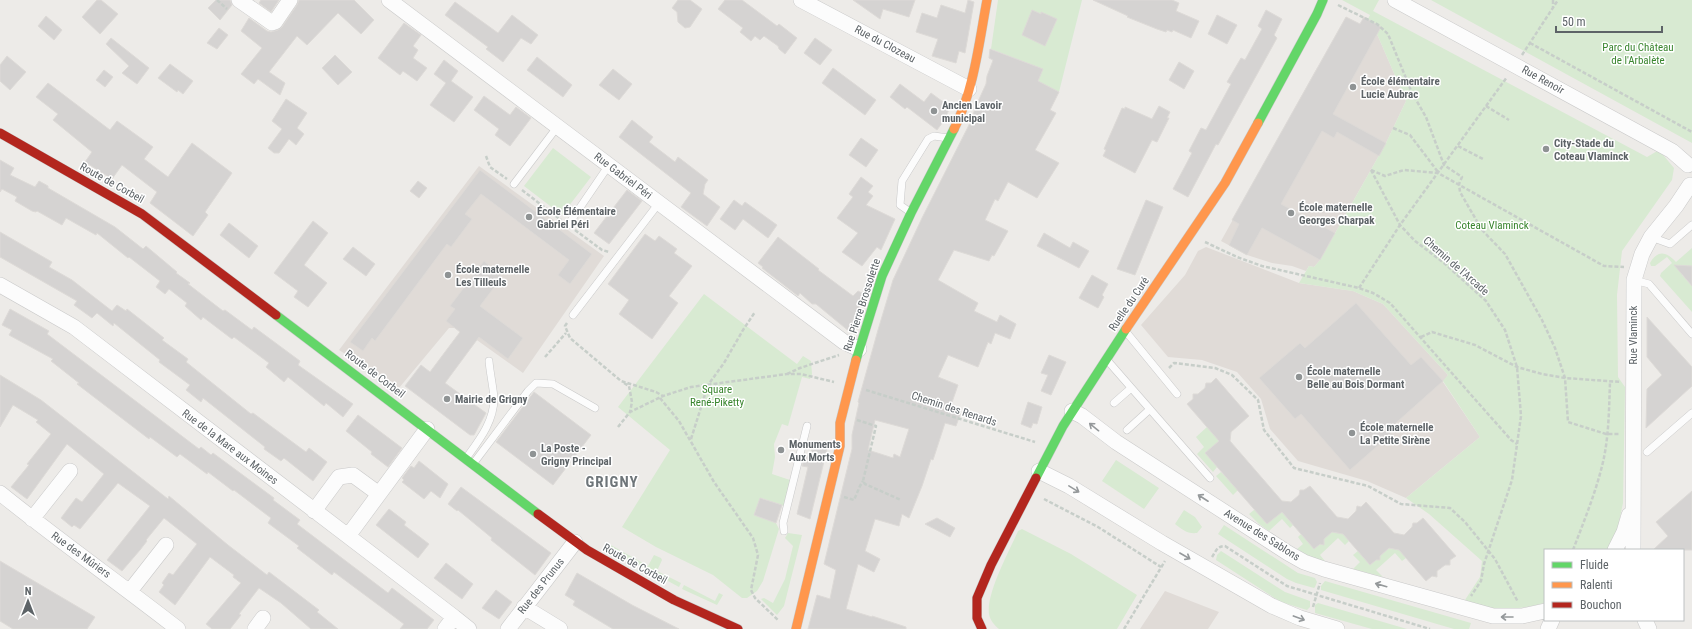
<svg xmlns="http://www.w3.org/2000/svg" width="1692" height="629" font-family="'Roboto Condensed',sans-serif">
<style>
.education{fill:#e0dbd7}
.green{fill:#d8ead2}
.building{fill:#d5d3d2;stroke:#dddad7;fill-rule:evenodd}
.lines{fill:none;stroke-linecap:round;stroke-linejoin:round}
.lane-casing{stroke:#c9c9c9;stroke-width:8}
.street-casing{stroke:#c9c9c9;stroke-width:16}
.fast-casing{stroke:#c8c9c9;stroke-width:10}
.slow-casing{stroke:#c8c9c9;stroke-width:10}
.jam-casing{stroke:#c8c9c9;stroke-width:10}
.path{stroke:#c7cec9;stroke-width:2.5;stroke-dasharray:4 2;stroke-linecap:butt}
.lane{stroke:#fcfcfc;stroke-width:7}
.street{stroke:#fcfcfc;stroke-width:15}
.fast{stroke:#63d668;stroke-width:9}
.slow{stroke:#ff974d;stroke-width:9}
.jam{stroke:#b3261e;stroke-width:9}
.oneway{stroke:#95999b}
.poi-dot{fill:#8f9394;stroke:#fff;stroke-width:1.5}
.labels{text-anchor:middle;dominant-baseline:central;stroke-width:3;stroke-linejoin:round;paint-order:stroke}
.street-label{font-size:11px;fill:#5d6367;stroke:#fff}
.park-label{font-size:11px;fill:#39852e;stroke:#fff}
.poi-label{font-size:11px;font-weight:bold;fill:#5d6367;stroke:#fff;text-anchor:start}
.district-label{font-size:15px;font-weight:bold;letter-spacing:1px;fill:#6e7579;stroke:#fff}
</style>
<rect width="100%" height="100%" fill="#edebe8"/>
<!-- education -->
<path class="education" d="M1346 17 1360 24 1364 17 1376 24 1377 34 1406 101 1386 143 1320 260 1314 267 1309 266 1306 271 1292 266 1272 263 1247 255 1221 241 1251 187 1302 121 1291 115 1317 68 1328 73 1333 64 1323 58Z
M479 166 604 256 523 373 460 328H449L399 388 339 350Z
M1206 247 1299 283 1353 291 1383 304 1448 375 1443 382 1480 437 1406 498 1367 481 1298 461 1270 429 1261 399 1237 372 1202 360 1168 357 1141 325 1185 275 1198 251Z
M1165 591 1219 612 1208 629H1140Z"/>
<!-- green -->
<path class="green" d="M998 0H1082L1059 92 1038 82 1042 69 991 49Z
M1342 0H1379L1373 11 1647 157 1659 150 1674 168 1672 180 1622 251 1617 295 1618 377 1625 387 1623 503 1616 536 1608 550H1545V603C1519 610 1490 612 1465 600L1480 577 1482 561 1429 514 1406 498 1480 437 1443 381 1448 375 1383 304 1353 291 1299 283 1309 266 1314 267 1320 260 1386 143 1406 101 1377 34 1372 31 1376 24 1368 19 1370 15Z
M1431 0H1692V143Z
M553 148 591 177 562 215 524 186Z
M1692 248V266H1687L1688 270 1682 275 1692 286V312L1660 276 1661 273 1672 263 1667 257 1655 266H1651L1650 263C1658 249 1667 252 1676 262Z
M704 294 797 364 803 356 811 361 812 374 810 379 802 377 788 426 782 424 774 444 775 457 772 474 790 480 784 506 761 498 754 515 776 523 779 529 763 581 757 591 747 598H742L713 575 656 547 622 527 670 450 618 407Z
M1207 427 1219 441 1205 453 1217 467 1213 472 1197 454 1204 447 1196 437Z
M1116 460 1159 488 1144 509 1102 481Z
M1221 472 1238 490 1233 495 1216 476Z
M1184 510 1195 517 1202 527 1197 533C1187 534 1183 530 1175 524Z
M1254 510 1282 512 1293 525 1290 528 1282 519 1269 531 1259 524 1249 514Z
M1224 525 1298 573 1315 578 1317 582 1315 587 1314 588 1296 583 1287 579 1218 534Z
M1338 528 1349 541 1345 545 1338 538 1320 555 1325 561 1310 557 1297 549 1303 544 1298 537 1301 534 1314 549 1320 544H1324V539L1332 532 1337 533Z
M1022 529 1071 554 1137 595 1117 629H999C994 625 990 620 989 614 986 593 1010 550 1018 531Z
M788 533 802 535 784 606 777 615 761 599 764 598 773 603 785 579 793 546 785 538Z
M609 544 648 566 654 555 661 558 662 560 657 571 681 583 679 587 607 548Z
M1394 544 1406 558 1402 561 1395 553 1376 570 1383 577 1353 569 1360 562 1353 555 1358 551 1370 565 1376 560H1380V556L1389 548 1393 549Z
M1221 551 1285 592 1310 601V607L1307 610 1281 602 1216 560 1217 555Z
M1325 581 1471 623 1469 629H1454L1321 590V586Z
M684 585 715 601 719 593 723 595 717 605 682 589Z
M1318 603 1407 629H1372L1315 613V605Z"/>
<!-- building -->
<path class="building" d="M97 0H101L118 14 100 34 82 17Z
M216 0H230L232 5 220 20 208 8Z
M261 0H279L271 12 259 3Z
M299 0H354L374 20 361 34 338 13 307 45 297 36 269 72 285 83 280 95 258 79 254 84 241 74 262 48 241 31 249 18 267 31 271 32 278 30 282 27 297 5Z
M678 0H690L702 9 690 27 685 28 678 22 677 12 672 8Z
M725 0H742L777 26 779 24 797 38 785 54 779 49 778 46 764 36 760 40 755 36 751 41 740 32 743 28 718 9Z
M853 0H915L909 17 883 9 880 19Z
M968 0 974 2 965 53 959 51 956 63 932 56 938 39 916 32 922 13 937 18 941 5 965 13Z
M1093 0H1172L1179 3 1176 11 1199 21 1191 38 1173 30 1172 32 1167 30 1166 32 1157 29 1127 17 1128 16Z
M455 2 498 33 512 15 538 35 531 44 521 38 503 62 486 49 488 47 445 15Z
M1032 10 1041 14V12L1057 19 1045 46 1022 35Z
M1266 10 1282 19 1274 35 1277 38 1218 145 1216 144 1188 197 1173 189 1192 153 1189 151 1201 128 1206 130 1231 84 1227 82 1241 58 1245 60 1262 29 1258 26Z
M1217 15 1237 25 1227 44 1208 34Z
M46 16 62 30 54 40 38 26Z
M1346 17 1360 24 1364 17 1381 27 1333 114 1386 143 1379 156 1337 132 1334 138 1322 131 1281 204 1335 233 1320 260 1262 228 1247 255 1229 245 1239 224 1232 220Z
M404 23 421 35 413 46 418 50 413 58 427 68 417 81 403 71 400 75 378 58Z
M219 28 228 35 217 49 207 43Z
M111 38 149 68 137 84 122 73 129 66 106 44Z
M815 38 832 50 820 65 804 53Z
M990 49 1043 69 1038 81 1059 92 1050 110 1056 113 1035 150 1059 163 1037 198 1008 182 998 201 995 199 985 220 1008 231 994 256 992 255 989 261 954 250 938 280 978 303 974 311 997 322 1000 315 1016 324 1010 339 995 333 991 344 988 342 978 367 948 355 938 377 958 385 950 408 961 412 956 426 945 423 933 460 931 459 922 486 909 518 902 514 899 526 875 519 865 551 880 559 874 572 858 564 846 609 872 617V616L906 627V629H808L817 595 830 599 836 570 824 564 852 449V435L859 403 858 402 878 330 893 280 922 218 970 123 976 106 986 84 987 76 992 63 993 60 989 58ZM875 420 909 429 900 457 894 454 893 458 868 450Z
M335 55 352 72 338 85 322 68Z
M7 56 26 72 10 90 0 81V65Z
M537 57 572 85 563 97 527 70Z
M444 60 458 71 451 81 473 97 454 122 430 105 446 83 434 74Z
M1179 62 1194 71 1184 89 1169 80Z
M170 64 193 81 183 94 178 90 177 92 158 78Z
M833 68 876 100 865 115 822 83Z
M613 69 632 84 619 100 599 85Z
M104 70 113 77 105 87 96 80Z
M48 83 110 130 117 121 153 147 144 159 168 177 192 143 232 173 205 212 208 215 193 236 150 203 157 192 122 165 112 179 85 162 92 152 53 120 58 114 36 97Z
M900 84 924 102 931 93 950 107 945 119 937 130 907 107 905 109 890 97Z
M484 96 510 115 516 107 531 118 510 146 495 135 499 129 474 110Z
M286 99 307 113 297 128 304 134 296 145 289 139 279 153H274L268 148 282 129 272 121Z
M1159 106 1170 112 1167 118H1169L1157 142 1152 140 1135 173 1103 156 1106 150 1104 149 1122 108 1125 109V107L1152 119Z
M632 120 653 137 649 142 675 162 678 157 708 180 705 184 703 194 720 207 707 226 681 207 691 193 619 137Z
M861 138 878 150 866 167 849 155Z
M0 160 14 168 10 175 35 187 39 181 48 186V188L115 227 143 249 146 246 177 272 176 273 190 283 188 284 223 311 225 310 252 330 254 327 300 361 298 365 353 404 343 417 326 403 324 406 288 377 284 382 266 367 269 363 234 337 232 339 203 317 201 320 185 306 187 303 169 289 165 294 156 287 160 281 129 257 128 258 97 233 96 235 66 218 62 225 37 211 36 212 32 211 15 201 17 197 2 189 0 192Z
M480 170 592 254 570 284 558 275 569 260 481 194 465 214 472 219 451 247 447 244 375 341 372 338 363 351 350 342Z
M861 177 873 186 868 192 873 196 866 205 895 219 881 250 877 247 862 266 842 252 858 233 837 218 853 197 849 194Z
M418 181 427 188 419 198 410 191Z
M627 190 642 201 609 244 594 233Z
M734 200 742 206 745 202 777 225 768 238 743 219 735 230 720 219Z
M1146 200 1163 207 1135 275 1117 269Z
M313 221 328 233 304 265 327 283 308 307 294 297 298 291 274 273Z
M229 223 258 246 249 258 220 235Z
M0 232 52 262 49 267 72 280 112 311 117 305 126 311 127 309 164 338 162 340 188 359 186 362 251 414 253 413 306 452 309 448 327 462 313 481 284 458 281 461 264 449 265 447 203 398 201 402 186 390 190 385 159 362 160 360 114 323 113 326 97 313 92 318 74 305 77 301 0 257Z
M1044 233 1070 248 1073 242 1089 251 1079 268 1037 246Z
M645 234 655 241 659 236 677 249 674 253 692 266 669 296 678 303 652 339 619 314 629 300 608 284Z
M778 237 819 269 818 270 853 296 858 291 864 294 852 330 850 332 816 304H812L800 293 798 296 762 268 763 267 758 263Z
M353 247 375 264 366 276 343 259Z
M484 261 502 277 480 306 523 338 508 359 479 337 445 383 486 413 474 435H470L405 386 421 365 430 372 460 332 446 321 455 309 450 306Z
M1674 265 1692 266V286Z
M1092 275 1108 284 1102 295 1104 297 1098 308 1079 298Z
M1356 303 1411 365 1421 357 1443 381 1388 430 1391 434 1350 470 1301 414 1295 419 1259 378 1300 343 1305 348Z
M10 309 49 331 47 334 199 449 201 447 211 455 213 453 274 498 273 500 300 520 297 524 388 593 392 588 434 620 427 629H400L404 624 334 572 332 575 297 548 299 546 268 523 271 518 234 490 233 491 208 472 207 474 180 454 177 457 150 437 149 439 77 384 79 383 51 361 53 359 9 335 12 330 2 325Z
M1647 317 1692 367V386L1646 428 1647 389 1662 375 1647 357Z
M1049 355 1066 362 1051 395 1041 391 1048 375 1041 373Z
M0 375 41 400 168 499 169 496 228 545 267 575 269 572 319 610 317 612 338 629H311L281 603 259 588 239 614 241 615 230 629H212L206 624 241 583 233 577 234 575 210 557 175 605 159 592 164 585 162 583 169 573 173 575 197 544 164 518 146 540 147 541 140 550 122 571 107 560 150 506 118 483 80 529 74 525 72 527 61 518 76 498 82 502 104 474 67 444 27 499 11 487 29 465 27 464 51 434 36 422 38 420 13 405 0 427Z
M1216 378 1249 416 1231 432 1230 441 1282 501 1291 502 1299 495 1300 490H1304L1310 486 1337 517 1348 519 1356 511 1357 506 1361 507 1366 502 1394 533 1404 535 1412 527 1413 523H1417L1423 518 1456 556 1450 560V565H1445L1437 571V577L1432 576 1426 581 1399 550 1389 548 1380 556V560H1376L1370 565 1343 534 1332 532 1324 539V545L1320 544 1314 549 1282 512 1267 524 1205 453 1219 441 1187 404 1193 399V394H1198L1205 388 1206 383H1211Z
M534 392 591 435 553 485 496 442Z
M1028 402 1042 407 1037 424 1033 423 1031 428 1021 424Z
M358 415 402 448 388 467 371 454 372 452 346 431Z
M814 441 828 445 810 519 797 514 808 467 802 466 805 455 810 456Z
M419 461 448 484 440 498 431 491 424 499 402 482 404 480 402 478 411 466 414 468Z
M461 487 551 553 535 575 491 540 492 538 458 510 457 511 448 504Z
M1692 491V550H1653L1668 536 1656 522Z
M760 498 782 505 776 523 754 515Z
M389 509 406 522 404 525 429 544 418 558 376 525Z
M937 518 955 528 950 537 925 524Z
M0 561 95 617 87 629H13L0 621Z
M446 563 473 584 462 599 434 578Z
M577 573 632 605 679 629H613L573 605 575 601 565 595Z
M496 590 512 602 499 619 482 608Z"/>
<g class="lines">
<defs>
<path id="lane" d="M514 184 558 126
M910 212 900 205 902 181 928 139 934 136 948 138
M568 225 609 165
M1651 237 1670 244 1692 225
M1634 280 1649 284 1692 334
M573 315 659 203
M1127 333 1177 394
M1107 360 1210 478
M1114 403 1130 389
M1127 430 1149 410
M1647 452 1692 413
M467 457C480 439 494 421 494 398 493 386 490 373 489 361
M473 464 528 391 536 383 553 384 595 408
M784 531 783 523 807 426"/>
<path id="street" d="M239 0 272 23 275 22 290 0
M389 0 844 342 859 349
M801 0 969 89
M1395 0 1672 151 1688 165
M0 285 74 327 454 617
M1072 411 1082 416 1116 442 1288 553 1304 562 1324 569 1493 616H1522L1545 611
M1039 471 1069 486 1162 543 1272 606 1300 618 1337 629
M0 493C58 540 119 583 178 629
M314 511 339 477 353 475 379 494
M32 519 70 471
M348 536 427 429
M1615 550 1624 532 1629 515
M1633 550 1634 280 1642 254 1651 237 1676 206 1690 185
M130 591 166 545
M524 607 560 629
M1645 620 1649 629
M255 629 263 618
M445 629 454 617 469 629
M508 629 575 542
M1548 629 1552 620"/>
<path id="fast" d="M1258 123 1317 14 1323 0
M276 315 538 514
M856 360 882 276 911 213 954 129
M1036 478 1063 426 1126 329"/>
<path id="slow" d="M954 129C974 90 979 43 987 0
M1126 329 1225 183 1258 123
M796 629 840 446V423L856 360"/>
<path id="jam" d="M0 133 142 214 276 315
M538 514 587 550 674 600 738 629
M982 629 977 618V598L991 565 1036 478"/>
</defs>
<!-- lane casing -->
<use href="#lane" class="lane-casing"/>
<!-- street casing -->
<use href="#street" class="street-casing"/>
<!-- fast casing -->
<use href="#fast" class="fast-casing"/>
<!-- slow casing -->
<use href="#slow" class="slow-casing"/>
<!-- jam casing -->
<use href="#jam" class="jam-casing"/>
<!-- path -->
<path class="path" d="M217 0 227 9
M1553 0V7
M1338 5 1377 24 1388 34 1412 93 1426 117 1444 165 1462 177 1459 184 1460 192 1482 230 1505 254 1542 320 1555 348 1565 378 1568 422 1606 434H1619
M1530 43 1692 132
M1522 55 1558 0
M1486 106 1509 120
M1393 128 1410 135 1438 172
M1458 146 1483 159
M486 156 490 167 507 179
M1371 170 1400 225 1415 241 1444 263 1486 301 1505 330 1517 367 1521 416 1512 480 1484 564 1481 581 1471 596
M1371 170 1385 176 1404 170 1438 173 1604 266 1624 267
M522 190 561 220
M575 230 602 250 609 252
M1205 242 1237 257 1262 266 1359 288 1373 293 1390 303 1511 440 1517 444
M1359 288 1400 225 1507 77
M567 323 565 326 570 338 621 381 656 392 663 396
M1421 337 1432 332 1475 345 1517 367 1542 374 1565 378 1621 382
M545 357 566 333
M1169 368 1174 363 1215 368 1232 375 1258 400 1264 430 1294 468 1368 486 1401 504 1450 508 1465 522 1495 559 1518 602
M787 374 800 368 839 355
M624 383 629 386 632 402 630 412
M866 390 1035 442
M660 398 679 421 714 482 753 538 758 555 751 590 755 598 778 620
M857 420 876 426 863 481 865 484 901 500
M618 427 630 412 663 396 691 387 787 374H801L834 382
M691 439 708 385 724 363 743 330 755 312
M844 497 854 500 860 486 863 481
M1044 499 1098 527 1161 567
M1573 550C1584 521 1596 492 1603 462 1609 436 1609 408 1610 382
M1212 557C1216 551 1217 546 1225 546L1287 586 1430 629
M1313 607 1320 583
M1124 629 1165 561"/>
<!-- lane -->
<use href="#lane" class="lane"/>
<!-- street -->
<use href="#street" class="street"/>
<!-- fast -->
<use href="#fast" class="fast"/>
<!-- slow -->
<use href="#slow" class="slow"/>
<!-- jam -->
<use href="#jam" class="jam"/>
</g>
<!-- one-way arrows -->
<defs><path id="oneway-shaft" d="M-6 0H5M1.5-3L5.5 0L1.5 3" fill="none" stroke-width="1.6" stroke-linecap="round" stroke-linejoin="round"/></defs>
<g class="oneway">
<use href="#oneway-shaft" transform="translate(1094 427) rotate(-141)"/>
<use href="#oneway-shaft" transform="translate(1074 489) rotate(31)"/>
<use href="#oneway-shaft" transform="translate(1203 498) rotate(-147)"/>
<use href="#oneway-shaft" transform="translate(1185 556) rotate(30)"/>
<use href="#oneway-shaft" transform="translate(1381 585) rotate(-164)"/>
<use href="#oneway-shaft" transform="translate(1507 617) rotate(180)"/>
<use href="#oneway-shaft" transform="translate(1299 618) rotate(20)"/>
</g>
<!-- markers -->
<g class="poi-dot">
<circle cx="1353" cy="87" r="4"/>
<circle cx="934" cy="111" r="4"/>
<circle cx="1546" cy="149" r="4"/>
<circle cx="1291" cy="213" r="4"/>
<circle cx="529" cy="217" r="4"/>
<circle cx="448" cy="275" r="4"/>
<circle cx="1299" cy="377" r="4"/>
<circle cx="447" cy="399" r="4"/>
<circle cx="1352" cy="433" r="4"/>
<circle cx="781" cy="450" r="4"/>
<circle cx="533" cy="454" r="4"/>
</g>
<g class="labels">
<!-- street labels -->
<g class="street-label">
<text transform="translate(885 44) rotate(28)">Rue du Clozeau</text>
<text transform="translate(1543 80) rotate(29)">Rue Renoir</text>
<text transform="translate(623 176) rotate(37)">Rue Gabriel Péri</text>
<text transform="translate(112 183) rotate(29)">Route de Corbeil</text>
<text transform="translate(1456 266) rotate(41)">Chemin de l'Arcade</text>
<text transform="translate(1129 304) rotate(-56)">Ruelle du Curé</text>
<text transform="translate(862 305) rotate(-72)">Rue Pierre Brossolette</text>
<text transform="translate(1633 335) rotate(-90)">Rue Vlaminck</text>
<text transform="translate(375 374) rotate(37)">Route de Corbeil</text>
<text transform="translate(954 409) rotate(18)">Chemin des Renards</text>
<text transform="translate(230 447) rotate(37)">Rue de la Mare aux Moines</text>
<text transform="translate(1262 535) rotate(32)">Avenue des Sablons</text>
<text transform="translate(81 555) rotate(36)">Rue des Mûriers</text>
<text transform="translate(635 564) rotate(29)">Route de Corbeil</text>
<text transform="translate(541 586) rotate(-52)">Rue des Prunus</text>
</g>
<!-- park labels -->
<g class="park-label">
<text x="1638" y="47">Parc du Château<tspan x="1638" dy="13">de l'Arbalète</tspan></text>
<text x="1492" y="225">Coteau Vlaminck</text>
<text x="717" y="389">Square<tspan x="717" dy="13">René-Piketty</tspan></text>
</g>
<!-- poi labels -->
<g class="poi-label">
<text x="1361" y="81">École élémentaire<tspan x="1361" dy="13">Lucie Aubrac</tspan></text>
<text x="942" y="105">Ancien Lavoir<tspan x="942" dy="13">municipal</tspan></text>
<text x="1554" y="143">City-Stade du<tspan x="1554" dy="13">Coteau Vlaminck</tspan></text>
<text x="1299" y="207">École maternelle<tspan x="1299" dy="13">Georges Charpak</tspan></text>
<text x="537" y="211">École Élémentaire<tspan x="537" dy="13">Gabriel Péri</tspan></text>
<text x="456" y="269">École maternelle<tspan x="456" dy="13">Les Tilleuls</tspan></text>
<text x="1307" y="371">École maternelle<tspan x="1307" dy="13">Belle au Bois Dormant</tspan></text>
<text x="455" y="399">Mairie de Grigny</text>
<text x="1360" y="427">École maternelle<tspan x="1360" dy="13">La Petite Sirène</tspan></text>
<text x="789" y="444">Monuments<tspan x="789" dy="13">Aux Morts</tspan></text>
<text x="541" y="448">La Poste -<tspan x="541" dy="13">Grigny Principal</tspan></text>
</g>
<!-- district labels -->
<g class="district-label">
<text x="612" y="482">GRIGNY</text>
</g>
</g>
<!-- legend -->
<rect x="1544" y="549" width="140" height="72" fill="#ffffff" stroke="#bec1c2"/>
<rect x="1552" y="562" width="20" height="6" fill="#63d668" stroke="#bec1c2"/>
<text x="1580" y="569" font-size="12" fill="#5d6367">Fluide</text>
<rect x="1552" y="582" width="20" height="6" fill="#ff974d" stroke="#bec1c2"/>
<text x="1580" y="589" font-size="12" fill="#5d6367">Ralenti</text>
<rect x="1552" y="602" width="20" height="6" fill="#b3261e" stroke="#bec1c2"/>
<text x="1580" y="609" font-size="12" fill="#5d6367">Bouchon</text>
<!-- north arrow -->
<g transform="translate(28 601)" stroke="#ffffff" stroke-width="3" paint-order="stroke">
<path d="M0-3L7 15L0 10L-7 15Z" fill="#5d6367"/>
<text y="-6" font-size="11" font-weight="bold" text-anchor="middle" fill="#5d6367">N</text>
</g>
<!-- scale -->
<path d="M1556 26v6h106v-6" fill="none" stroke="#5d6367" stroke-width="2"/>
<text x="1562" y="26" font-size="12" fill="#5d6367" stroke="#ffffff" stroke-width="3" paint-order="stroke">50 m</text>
</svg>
